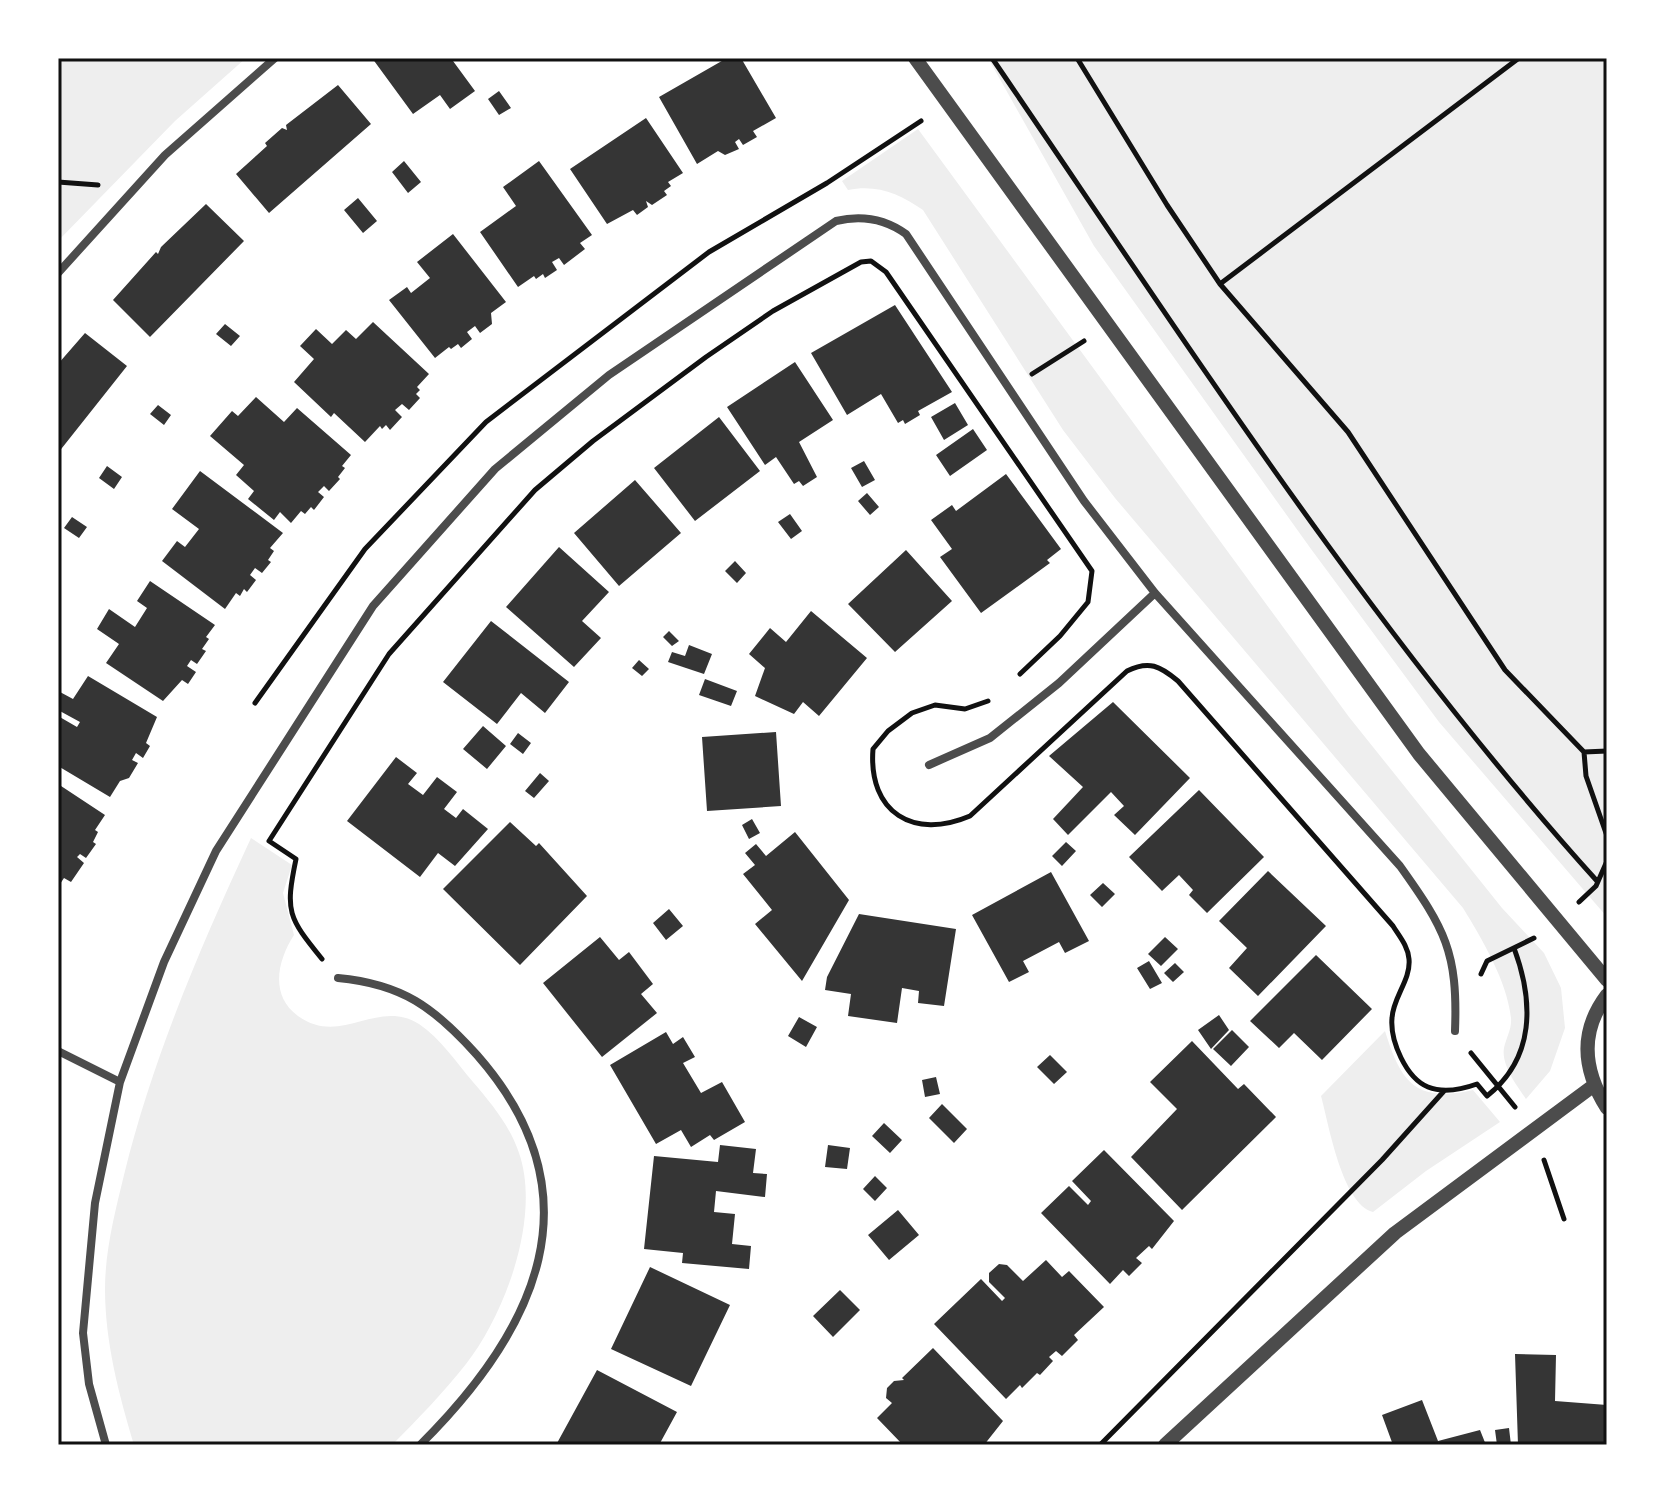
<svg xmlns="http://www.w3.org/2000/svg" width="1665" height="1503" font-family="Karla,sans-serif">
<style>
.green{fill:#eee}
.building{fill:#353535}
.lines{fill:none;stroke-linecap:round;stroke-linejoin:round}
.path{stroke:#111;stroke-width:5}
.minor{stroke:#4c4c4c;stroke-width:8}
.tertiary{stroke:#4c4c4c;stroke-width:14}
.neatline{fill:none;stroke:#111;stroke-width:3}
</style>
<rect width="100%" height="100%" fill="#fff"/>
<!-- green -->
<path class="green" d="M58 58H246L175 121 58 241Z
M988 58H1607V917L1439 722 1311 549 1094 246Z
M918 129 1349 717 1502 908 1544 953 1561 988 1565 1028 1550 1071 1526 1099C1517 1086 1501 1065 1504 1048 1506 1038 1512 1029 1511 1018 1507 981 1482 939 1463 908L1115 498 1063 430 923 210C900 194 877 184 848 190L842 181Z
M251 838 292 865 283 893 294 935C278 960 269 995 298 1016 341 1047 377 998 419 1024 440 1038 457 1063 473 1082 491 1103 510 1126 519 1153 541 1216 506 1313 466 1364 443 1393 418 1419 392 1445H134C119 1395 105 1342 105 1289 105 1251 115 1212 124 1175 153 1057 200 948 251 838Z
M1385 1031C1401 1083 1416 1103 1473 1090L1500 1122 1426 1171 1373 1212C1342 1204 1329 1125 1321 1096Z"/>
<!-- building -->
<path class="building" d="M372 58H457L453 61 475 91 450 109 440 95 413 114Z
M727 58H741L776 118 753 131 757 137 743 145 739 139 735 142 739 149 725 155 718 151 697 164 659 97Z
M338 85 371 124 269 213 236 174 267 146 265 143 282 128 287 130 286 125Z
M499 91 511 108 499 115 488 99Z
M646 118 683 173 668 182 671 186 664 191 667 195 652 205 646 201 648 207 637 215 633 210 607 224 570 169Z
M404 161 421 182 408 193 392 172Z
M539 161 592 235 580 243 585 249 564 265 559 258 552 262 557 270 545 278 543 274 536 279 534 276 518 287 480 232 516 206 503 187Z
M358 198 377 221 363 233 344 210Z
M206 204 244 241 150 337 113 300 156 252 158 254 161 247Z
M453 234 506 302 491 313 492 324 480 333 475 326 467 332 472 339 461 348 458 344 451 349 449 347 435 358 389 300 407 287 411 293 430 278 417 262Z
M895 305 952 392 918 411 920 415 905 424 903 420 898 423 881 394 847 415 811 353Z
M373 322 429 374 417 387 420 390 416 394 420 398 409 410 402 404 395 410 402 417 390 430 386 425 382 429 380 426 365 442 334 413 331 417 294 382 314 359 300 346 316 329 332 344 346 330 356 339Z
M225 324 240 336 231 346 216 334Z
M85 333 127 366 58 453V364Z
M795 362 833 420 799 442 817 477 803 486 799 481 794 484 776 457 765 465 727 407Z
M256 397 284 422 297 408 351 455 342 466 345 468 338 477 340 479 329 491 324 486 318 492 324 497 314 510 311 507 305 514 301 511 291 523 280 512 274 520 248 499 254 491 236 475 244 465 210 436 232 411 238 416Z
M955 403 968 425 944 440 931 417Z
M158 405 171 415 164 425 150 414Z
M719 417 760 471 695 521 654 468Z
M973 429 987 450 950 476 936 455Z
M864 461 875 480 862 487 851 468Z
M107 466 122 477 114 489 99 478Z
M200 471 283 533 270 548 274 551 268 560 271 562 262 573 255 568 250 575 256 580 247 592 244 589 240 596 236 593 225 609 162 561 177 541 185 547 199 529 172 509Z
M1006 474 1061 549 1047 560 1050 563 981 613 940 557 952 549 931 520 952 505 956 511Z
M635 480 681 533 619 586 574 533Z
M867 493 879 507 870 515 858 501Z
M790 514 802 531 791 539 778 522Z
M72 517 87 527 79 538 64 528Z
M559 547 609 592 582 621 601 638 574 667 506 607Z
M906 550 952 601 895 652 848 604Z
M735 561 746 573 737 583 725 571Z
M150 581 215 625 206 637 209 639 202 649 206 651 197 664 191 660 187 666 196 672 188 684 182 680 163 701 106 663 119 644 97 629 109 609 135 627 147 608 137 601Z
M811 611 867 658 819 716 803 702 794 714 755 696 765 668 749 654 770 628 786 642Z
M491 621 569 682 545 713 521 693 497 724 443 682Z
M669 631 679 641 672 646 663 637Z
M689 645 712 654 704 674 668 662 672 652 685 656Z
M639 660 649 669 642 676 632 668Z
M88 676 157 717 146 743 150 746 143 758 136 753 132 760 138 763 129 778 120 781 110 797 58 766V716L77 727 80 722 58 710V694L60 692 73 699Z
M705 679 737 691 731 706 699 695Z
M1113 702 1190 778 1135 835 1114 815 1124 806 1111 792 1068 835 1053 819 1083 787 1049 756Z
M483 726 506 746 487 769 463 749Z
M776 732 781 806 707 811 702 737Z
M518 733 531 743 523 754 510 744Z
M396 757 417 773 408 784 423 795 437 777 457 792 444 809 456 818 463 809 488 829 455 866 438 853 420 877 347 821Z
M540 773 549 781 534 798 525 791Z
M58 784 105 815 95 830 98 832 93 842 96 844 86 858 80 854 77 857 84 863 71 882 64 878 58 887Z
M1199 790 1264 857 1207 913 1189 895 1193 890 1179 875 1162 891 1129 857Z
M752 819 760 833 749 839 742 825Z
M510 822 536 846 539 843 587 896 520 965 443 889Z
M795 832 849 900 802 981 755 924 772 910 743 874 755 865 745 853 756 844 766 856Z
M1066 842 1076 851 1062 866 1052 856Z
M1268 871 1326 926 1258 996 1229 968 1247 948 1219 921Z
M1051 872 1089 941 1065 953 1059 942 1023 961 1029 972 1009 982 972 915Z
M1103 883 1115 894 1102 907 1090 895Z
M669 909 683 926 666 940 653 923Z
M859 914 956 929 944 1006 918 1003 919 991 902 988 897 1023 848 1016 851 994 825 990 827 977Z
M600 937 619 960 629 952 653 984 641 994 657 1013 602 1057 543 983Z
M1165 937 1178 949 1161 966 1148 954Z
M1316 955 1372 1009 1322 1060 1294 1033 1279 1048 1250 1021Z
M1149 961 1162 983 1150 989 1137 968Z
M1175 963 1184 972 1173 982 1164 973Z
M1219 1015 1229 1030 1211 1049 1198 1030Z
M799 1017 817 1027 806 1047 788 1036Z
M1232 1030 1249 1047 1231 1066 1213 1049Z
M666 1032 673 1044 683 1037 695 1057 683 1063 701 1093 722 1082 745 1122 714 1140 710 1135 691 1147 681 1130 656 1144 610 1065Z
M1192 1041 1238 1089 1244 1084 1276 1117 1182 1210 1131 1157 1177 1109 1150 1082Z
M1050 1055 1067 1072 1054 1084 1037 1067Z
M936 1077 940 1094 925 1097 922 1080Z
M942 1104 967 1129 954 1143 929 1118Z
M884 1123 902 1140 890 1153 872 1136Z
M720 1145 756 1149 753 1173 767 1174 765 1197 716 1191 714 1212 735 1214 732 1244 751 1246 749 1269 682 1263 683 1253 644 1249 654 1156 718 1162Z
M828 1145 850 1148 847 1169 825 1167Z
M1104 1150 1174 1221 1152 1249 1149 1246 1136 1258 1142 1263 1129 1276 1123 1270 1110 1284 1041 1213 1069 1186 1088 1205 1091 1201 1072 1181Z
M875 1176 887 1188 875 1201 863 1189Z
M898 1210 919 1235 889 1260 868 1235Z
M1046 1260 1062 1277 1069 1271 1104 1307 1074 1335 1078 1340 1062 1356 1056 1351 1049 1357 1053 1361 1040 1375 1037 1373 1022 1388 1020 1385 1006 1399 934 1324 981 1279 1002 1301 1005 1298 989 1282V1273L999 1264 1007 1265 1023 1281Z
M650 1267 730 1305 691 1386 611 1349Z
M840 1290 860 1310 833 1337 813 1316Z
M933 1348 1003 1421 984 1445H903L877 1418 892 1403 886 1398 887 1388 894 1381 904 1380 902 1378Z
M1515 1354 1556 1355 1555 1401 1607 1405V1445H1518Z
M597 1370 677 1412 659 1445H556Z
M1422 1400 1438 1441 1480 1430 1486 1445H1393L1382 1415Z
M1509 1428 1511 1445H1497L1495 1430Z"/>
<g class="lines">
<!-- path -->
<path class="path" d="M992 58C1184 339 1369 628 1597 881
M1077 58 1167 205 1220 284 1348 432 1505 670 1584 752 1607 751
M58 182 98 185
M1220 284 1519 58
M1032 374 1084 341
M988 701 965 709 935 705 912 713 888 731 873 749C868 813 914 840 970 816L1127 671C1149 660 1160 666 1178 681L1393 926C1399 936 1408 946 1409 959 1411 980 1393 997 1392 1018 1390 1041 1406 1078 1428 1087 1443 1093 1463 1089 1477 1084L1487 1096C1535 1058 1534 1002 1514 948
M255 703 365 549 486 422 709 252 827 183 921 121
M1584 752 1586 776 1607 836
M1579 902 1596 886 1607 861
M322 959C288 917 285 912 296 859L269 841 389 654 535 490 593 441 706 357 773 311 861 262 871 261 886 272 1092 571 1088 602 1060 636 1020 674
M1481 974 1487 961 1534 938
M1471 1053 1515 1107
M1544 1160 1564 1219
M1100 1445 1382 1160 1444 1091"/>
<!-- minor -->
<path class="minor" d="M58 273 165 155 275 58
M929 765 990 738 1059 683 1155 593
M338 978C402 984 434 1007 477 1055 600 1195 537 1329 420 1445
M58 1051 120 1082
M106 1445 89 1384 83 1333 95 1203 120 1082 164 962 216 851 373 606 495 469 609 375 836 221C861 215 885 219 906 234L1084 501 1155 593 1400 866C1445 929 1458 952 1455 1031"/>
<!-- tertiary -->
<path class="tertiary" d="M915 58 1419 754 1607 980
M1607 995C1579 1032 1583 1070 1607 1108
M1165 1445 1395 1233 1593 1086"/>
</g>
<!-- border -->
<rect width="1665" height="1503" fill="none" stroke="#ffffff" stroke-width="120"/>
<rect x="60" y="60" width="1545" height="1383" class="neatline"/>
</svg>
